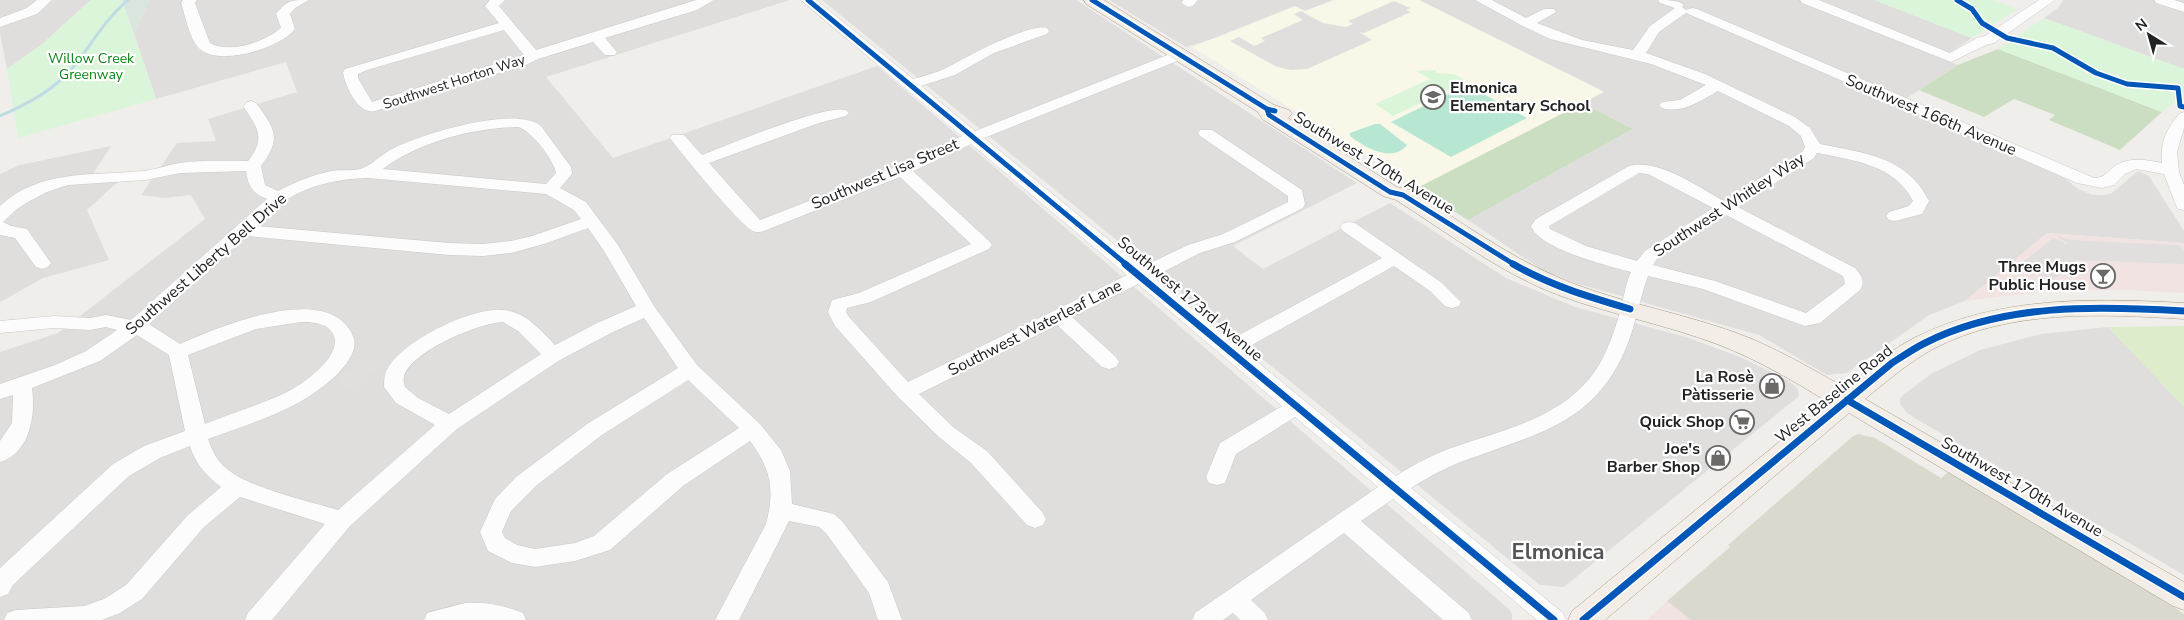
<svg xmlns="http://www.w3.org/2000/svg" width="2184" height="620" font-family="'Nunito Sans',sans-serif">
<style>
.residential{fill:#dfdedc}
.commercial{fill:#f1e3e1}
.education{fill:#f8f7e8}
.construction{fill:#d9d9cd}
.grass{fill:#ddeccb}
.forest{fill:#cbdec1}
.wetland{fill:#d9e6de}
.park{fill:#daf5da}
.pitch{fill:#b7e6d2}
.parking{fill:#e0dfde}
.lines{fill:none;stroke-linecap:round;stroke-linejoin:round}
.stream{stroke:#bfdbe3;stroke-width:3}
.minor-casing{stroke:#c9c8c7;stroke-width:1}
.major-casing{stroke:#a79c86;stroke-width:1}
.minor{fill:#fdfcfc;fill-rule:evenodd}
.major{fill:#f3ede7;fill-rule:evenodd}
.cycleway-far1-casing{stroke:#fff;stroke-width:8}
.cycleway-casing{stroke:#fff;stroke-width:10}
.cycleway-far1{stroke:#0057b8;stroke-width:5}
.cycleway{stroke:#0057b8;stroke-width:7}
.labels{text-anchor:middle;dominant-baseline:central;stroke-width:4.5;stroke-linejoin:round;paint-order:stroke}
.far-park-label{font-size:14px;fill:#0c8416;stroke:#fff}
.far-street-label{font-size:14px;fill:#222;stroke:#fff}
.poi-label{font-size:16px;font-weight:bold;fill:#222;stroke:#fff;text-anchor:end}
.street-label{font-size:16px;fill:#222;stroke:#fff}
.near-quarter-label{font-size:22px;font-weight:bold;fill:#555;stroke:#fff}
</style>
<rect width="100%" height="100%" fill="#f0eeeb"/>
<!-- residential -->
<path class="residential" d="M0 0H91L41 45 7 69 0 33Z
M149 0H790L546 77 613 158 877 66 1510 610 1512 614V620H0V352L58 333 205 219 191 195 165 198 141 195 177 143 216 141 208 119 297 92 286 62 156 99 134 34Z
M822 0H1076L1357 183 1233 246 1263 269 1390 203 1506 278 1575 307 1689 338 1740 357 1789 381 1798 389 1799 396 1564 587 1540 585Z
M1109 0H1334L1305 11 1186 47Z
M1419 0H1874L1972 38 1942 58 1958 65 1896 105 2062 176 2078 189 2093 195H2105L2112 193 2138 171 2149 176 2184 231V243L2047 233 1965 301 1929 315 1847 373 1827 375 1759 335 1575 283 1542 270 1468 220 1633 129 1583 103 1603 91Z
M2063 0H2184V69L2044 18 2058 8Z
M111 146 89 180 121 179 87 210 109 260 43 278 0 302V174L20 165Z
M2108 327 2184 407V575L1913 417 1907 413 1900 404V399L1903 395 1931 374 1980 350 2041 334Z"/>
<!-- commercial -->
<path class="commercial" d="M2047 233 2184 243V293L2127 290H2054L1965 301Z
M1667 601 1691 620H1646Z"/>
<!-- education -->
<path class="education" d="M1334 0H1419L1604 92 1419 188 1192 47 1295 6 1305 11Z"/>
<!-- construction -->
<path class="construction" d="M1858 434 1875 438 1941 478 1948 472 2171 605 2184 614V620H1691L1667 601 1730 547 1728 545 1852 437Z"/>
<!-- grass -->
<path class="grass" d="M2184 326V407L2108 327Z"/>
<!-- forest -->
<path class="forest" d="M1998 49 2162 112 2120 150 2049 120 2055 115 2014 99 1984 117 1919 90 1958 65Z
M1583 103 1633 129 1468 220 1417 188Z"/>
<!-- wetland -->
<path class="wetland" d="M122 0H149L134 34Z"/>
<!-- park -->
<path class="park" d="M91 0H122L156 99 18 138 7 69 41 45Z
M1874 0H1993L2018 9 1972 38Z
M2044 18 2184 69V94L2162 112 1998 49Z
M1436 70 1437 73 1454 74 1464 80 1461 84 1393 116 1375 104 1430 79 1416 71Z"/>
<!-- pitch -->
<path class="pitch" d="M1467 85 1527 118 1451 157 1391 122Z
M1375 124H1380L1407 145C1392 164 1363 146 1350 136V133Z"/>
<!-- parking -->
<path class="parking" d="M1394 1 1410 8 1406 10 1411 12 1364 33 1359 32 1372 40 1307 69 1290 70 1275 66 1230 41 1239 37 1254 46 1265 41 1261 38 1303 20 1294 14 1301 11 1323 23 1346 27 1353 24 1348 21Z
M2060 236 2067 239 2084 241 2178 245 2184 250V264L2077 260 2054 280 2017 267 2053 238 2066 244 2068 243 2058 237Z
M366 359 381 366 351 388 336 380Z"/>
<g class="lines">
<!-- stream -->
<path class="stream" d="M0 116C27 104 55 90 74 66 92 44 105 19 128 0"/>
<defs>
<path id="minor" d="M37 0H52L37 14 0 27V18L27 8Z
M183 0H197L195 3 210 43C230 54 264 42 281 28L276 14C287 0 291 0 309 0L295 8 290 14 295 29C281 48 221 66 201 50 189 40 186 17 181 3Z
M490 0H505L499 6 536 50 696 0H714L697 10 605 38 617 52 615 55H605L593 42 538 59 526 65 375 111C358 115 345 86 343 72L345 69 499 23 485 6ZM504 30 524 55 372 102 358 78V74L367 70Z
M801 0H816L913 79C924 76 936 73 946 68 966 58 1027 23 1047 28L1049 31 1047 34 994 53 955 75 921 86 975 131 1175 52H1185L1187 55 1185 58 984 138 1142 267 1188 245 1223 234 1288 202V196L1200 136 1198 133 1200 130H1212L1302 190 1305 204 1303 208 1235 242 1200 253 1153 277 1230 340 1382 258 1343 231 1340 227 1343 223 1349 222 1355 223 1442 283 1461 302 1459 306 1452 308 1445 306 1430 291 1394 266 1243 350 1396 476C1415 464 1435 453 1457 446 1509 428 1568 416 1599 365 1609 347 1616 327 1621 308 1624 296 1626 283 1631 272 1608 266 1539 249 1531 226L1536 219 1629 166C1658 158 1699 187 1724 201L1802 152 1805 147 1801 136 1789 126 1718 91C1700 101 1683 114 1662 108L1659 105 1662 102 1680 100 1706 85 1651 64 1550 39 1519 24 1475 0H1492L1526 18 1544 9H1554L1556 12 1537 23 1582 40 1633 50 1650 26 1675 8 1660 3 1658 0C1667 0 1678 0 1684 5L1682 7 1686 10 1692 8 1697 9 2094 178C2106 178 2108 170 2118 164 2132 157 2147 160 2162 163 2160 143 2166 129 2179 114L2184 112V128L2177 152 2179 172 2184 185V210L2178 209 2176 205 2164 174 2136 169 2125 174 2114 185 2102 188 2077 183 1686 13 1659 32 1646 53 1705 74 1795 117 1810 128 1820 144C1864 153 1907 156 1929 201L1922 214 1895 221 1889 220 1886 216 1889 212 1909 206 1913 201C1895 165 1853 160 1817 153L1814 158 1738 207 1855 268C1861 275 1866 281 1860 290L1820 323 1805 326 1703 289 1648 276C1638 303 1635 332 1621 359 1589 424 1534 435 1472 458 1450 465 1430 476 1411 488L1563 613 1566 620H1537L1393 499 1361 521 1469 613 1472 620H1443L1344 533 1251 600 1265 613 1268 620H1240L1233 613 1223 620H1192L1195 613 1378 487 1295 417 1236 454 1225 483 1217 485 1209 483 1206 477 1220 443 1282 406 1138 284 1072 317 1116 357 1119 362 1116 367 1109 369 1102 367 1057 325 919 394 953 427 987 451 1043 513 1046 519 1043 525 1035 528 1027 525 971 463 939 437 898 397 835 326 828 312 832 300 859 293 971 244 900 177 764 231C760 232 757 233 753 231 740 225 680 152 670 138L672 135H684L702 155C728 145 825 104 846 110L849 113 846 116 819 123 709 163 760 220 896 167 962 136ZM971 144 1127 275 908 382 849 317 846 312 847 308 871 302 989 249 992 245 989 241 913 171ZM1639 173 1648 174 1713 208 1645 251 1637 261 1586 246 1550 229 1549 226ZM1726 215 1843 276 1845 284 1806 313 1715 281 1653 265 1657 259Z
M1183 0H1198L1193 6 1188 7 1181 3Z
M1800 0H1819L1950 53 1977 38 1985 36 2039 0H2055L1994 43 1986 45 1951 62 1802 3Z
M2154 0H2174L2184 3V12L2156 3Z
M251 101 256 103C275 129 282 138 261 166L265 185 278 191C295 182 312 175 331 171 341 169 357 172 365 167 375 162 383 153 394 148 423 134 514 105 541 126L571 167 572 174 560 188 586 202 618 245 654 306 697 365 760 424 781 450 790 471 792 504 834 514 842 521 888 582 902 620H878L869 593 826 533 819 527 789 521 739 620H715L766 524C775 490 771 469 750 441L683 486 610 550 575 561 535 567 512 563 488 551 480 532 495 499 516 477 587 424 678 368 644 318 611 333 560 360 457 429 350 526 272 620H245L248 613 325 524 240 497 204 527 142 599 120 613 102 620H4L7 613 16 610 84 606 104 599 126 585 188 515 221 487C207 477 195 463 190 446L160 458 129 476 13 585 8 594 0 597V568L113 464 144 446 185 431 169 355 137 335 100 361 32 388C36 415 30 453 0 462V441L12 423 13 395 0 399V384L55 365 86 351 117 330 106 327 90 330 54 328 0 333V321L54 316 90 318 106 315 131 320 267 199C252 193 248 186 246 171L181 173 145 180 68 185 47 192 28 202 17 209 3 222 11 226 27 229 51 263 48 267 42 269 36 267 15 238 0 235V206C39 169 93 176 142 171 155 170 167 165 179 163 202 160 226 161 248 161 266 138 258 128 243 106L246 103ZM518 127C531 130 554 160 556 173L546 184 383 169C419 142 472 128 518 127ZM368 178 546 194 574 210 581 219 532 236 511 241 483 244 449 243 257 226C266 217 276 207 286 200 311 184 339 179 368 178ZM588 228 604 251 636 306 597 323 555 345C541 330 525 311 502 310 471 307 394 344 385 375 384 379 384 384 384 387L396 403 435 425 338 510C309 501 248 488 226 468 217 461 212 450 208 439 248 424 292 412 325 385 337 376 361 353 353 336 329 280 218 327 180 344L149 324 247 236 449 255 483 256 511 253 544 244ZM301 322C313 322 329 323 334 336 342 358 298 388 281 395 256 406 230 414 205 424L188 355 256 329ZM503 322 518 331 541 354 449 414 418 398 405 387C404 384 403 379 404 376 412 351 479 323 503 322ZM688 380 739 428 667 474 594 536 575 543 535 549 517 545 505 538 502 532 511 511 537 485 602 435Z
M465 603C486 602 503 605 523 613L526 620H424L427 613Z"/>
<path id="major" d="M1084 0H1104L1274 105 1289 110 1292 114 1288 118 1397 187 1411 190C1458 220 1505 254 1557 277 1608 299 1663 309 1716 326 1762 340 1804 364 1845 388 1868 369 1890 350 1916 337 1999 296 2094 298 2184 303V319C2101 314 2009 309 1933 349 1908 363 1887 381 1865 399L2184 582V610L2173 606 1849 413 1605 620H1568L1572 611 1828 402C1787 377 1746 353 1700 338 1647 320 1592 310 1541 288 1490 265 1443 230 1396 200L1383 196 1262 119 1258 112 1086 4Z"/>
</defs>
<!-- minor casing -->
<use href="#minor" class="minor-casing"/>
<!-- major casing -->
<use href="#major" class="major-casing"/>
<!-- minor -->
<use href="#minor" class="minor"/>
<!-- major -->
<use href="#major" class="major"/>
<defs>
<path id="cycleway-far1" d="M808 0 1127 265
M1092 0 1267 109 1275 111
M1957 0 1972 9 1982 23 2007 38 2053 48 2096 73 2127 84 2178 88 2180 106 2184 107
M1267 109 1269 115 1390 192 1403 195 1515 265"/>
<path id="cycleway" d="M1125 264 1554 620
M1513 264C1549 285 1589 297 1630 309
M1847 400 2184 597
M1583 620 1892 363C1903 356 1913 349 1925 343 2004 303 2097 306 2184 311"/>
</defs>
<!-- cycleway-far1 casing -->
<use href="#cycleway-far1" class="cycleway-far1-casing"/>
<!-- cycleway casing -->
<use href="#cycleway" class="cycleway-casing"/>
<!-- cycleway-far1 -->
<use href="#cycleway-far1" class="cycleway-far1"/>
<!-- cycleway -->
<use href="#cycleway" class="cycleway"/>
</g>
<!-- icons -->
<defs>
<symbol id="school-ring" viewBox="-11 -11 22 22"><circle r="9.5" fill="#fff" stroke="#6a6968" stroke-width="1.5"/><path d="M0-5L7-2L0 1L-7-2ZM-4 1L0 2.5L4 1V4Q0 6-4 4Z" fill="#6a6968"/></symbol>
<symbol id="bar-ring" viewBox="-11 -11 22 22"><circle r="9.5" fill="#fff" stroke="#6a6968" stroke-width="1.5"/><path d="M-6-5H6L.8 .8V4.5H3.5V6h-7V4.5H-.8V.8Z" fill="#6a6968"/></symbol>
<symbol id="shop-ring" viewBox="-11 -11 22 22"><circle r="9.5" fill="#fff" stroke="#6a6968" stroke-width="1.5"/><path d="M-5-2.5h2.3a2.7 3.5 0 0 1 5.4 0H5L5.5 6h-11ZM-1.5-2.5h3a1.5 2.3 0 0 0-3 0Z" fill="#6a6968"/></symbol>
<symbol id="supermarket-ring" viewBox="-11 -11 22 22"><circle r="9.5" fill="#fff" stroke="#6a6968" stroke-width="1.5"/><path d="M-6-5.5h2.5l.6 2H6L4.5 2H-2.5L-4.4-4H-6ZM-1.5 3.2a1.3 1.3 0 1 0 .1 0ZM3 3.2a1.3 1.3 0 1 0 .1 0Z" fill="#6a6968"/></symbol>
</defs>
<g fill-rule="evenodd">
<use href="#school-ring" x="1419" y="83" width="28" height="28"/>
<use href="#bar-ring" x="2089" y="262" width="28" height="28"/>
<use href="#shop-ring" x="1758" y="372" width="28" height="28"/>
<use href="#supermarket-ring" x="1728" y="408" width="28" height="28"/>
<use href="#shop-ring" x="1704" y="444" width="28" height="28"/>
</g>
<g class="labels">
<!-- far-park labels -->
<g class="far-park-label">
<text x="91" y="58">Willow Creek<tspan x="91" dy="16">Greenway</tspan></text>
</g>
<!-- far-street labels -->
<g class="far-street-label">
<text transform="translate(454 82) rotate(-18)">Southwest Horton Way</text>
</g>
<!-- poi labels -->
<g class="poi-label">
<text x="1450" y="88" text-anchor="start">Elmonica<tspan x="1450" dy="18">Elementary School</tspan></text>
<text x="2086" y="267">Three Mugs<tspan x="2086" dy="18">Public House</tspan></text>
<text x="1754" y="377">La Rosè<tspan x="1754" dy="18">Pàtisserie</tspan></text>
<text x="1724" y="422">Quick Shop</text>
<text x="1700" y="449">Joe's<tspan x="1700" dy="18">Barber Shop</tspan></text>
</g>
<!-- street labels -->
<g class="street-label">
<text transform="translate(1931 115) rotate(23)">Southwest 166th Avenue</text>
<text transform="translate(1374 163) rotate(31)">Southwest 170th Avenue</text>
<text transform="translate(885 174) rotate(-23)">Southwest Lisa Street</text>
<text transform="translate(1729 205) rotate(-33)">Southwest Whitley Way</text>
<text transform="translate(206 264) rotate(-41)">Southwest Liberty Bell Drive</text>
<text transform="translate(1190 299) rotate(40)">Southwest 173rd Avenue</text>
<text transform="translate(1035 328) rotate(-27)">Southwest Waterleaf Lane</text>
<text transform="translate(1834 394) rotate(-39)">West Baseline Road</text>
<text transform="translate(2022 487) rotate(30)">Southwest 170th Avenue</text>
</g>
<!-- near-quarter labels -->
<g class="near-quarter-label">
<text x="1558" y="552">Elmonica</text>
</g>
</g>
<!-- north arrow -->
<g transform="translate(2149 35) rotate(323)" stroke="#ffffff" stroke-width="4" paint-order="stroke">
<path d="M0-4L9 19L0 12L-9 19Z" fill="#222222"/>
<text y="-8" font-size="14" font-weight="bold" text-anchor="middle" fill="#222222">N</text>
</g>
</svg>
